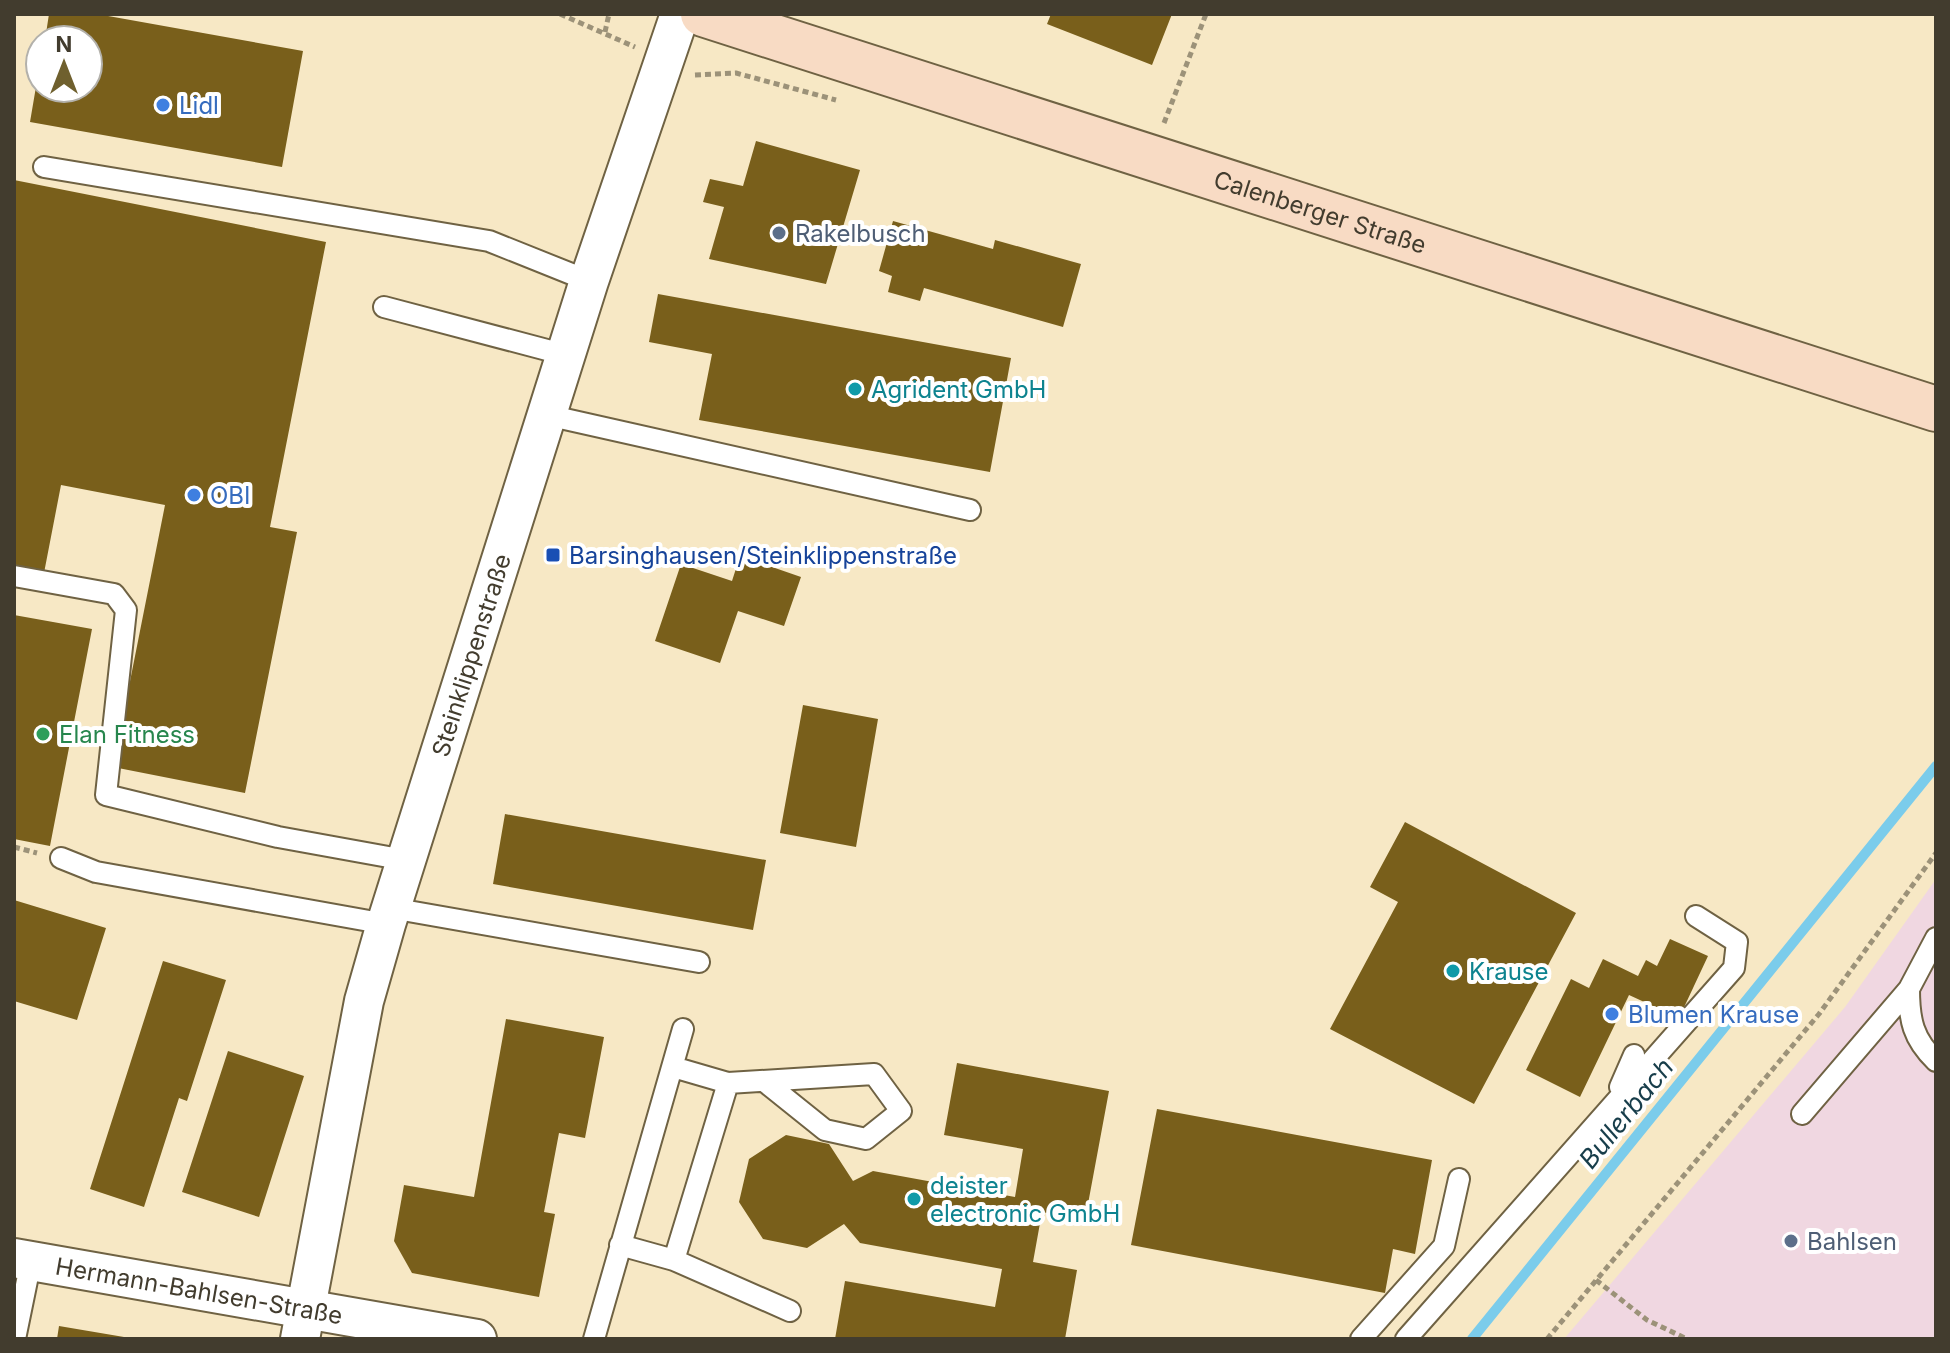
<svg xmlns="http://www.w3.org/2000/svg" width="1950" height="1353" font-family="Inter,sans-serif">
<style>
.industrial{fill:#f0d7e1}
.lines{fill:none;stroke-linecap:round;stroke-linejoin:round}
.stream{stroke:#7bcceb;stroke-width:10}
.building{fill:#795f1b}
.service-casing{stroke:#6f6243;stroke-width:24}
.minor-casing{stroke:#6f6243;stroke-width:42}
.secondary-casing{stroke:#6f6243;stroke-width:48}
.path{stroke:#9c9279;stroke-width:5;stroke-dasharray:6 4;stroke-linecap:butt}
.service{stroke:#fff;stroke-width:20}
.minor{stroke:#fff;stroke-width:38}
.secondary{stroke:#f8dbc4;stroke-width:44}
.shop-dot{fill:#3f7fe0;stroke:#fff;stroke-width:3}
.service-dot{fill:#5c6f8a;stroke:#fff;stroke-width:3}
.culture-dot{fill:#0f9aa8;stroke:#fff;stroke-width:3}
.transit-dot{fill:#1a4fb4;stroke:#fff;stroke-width:3}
.leisure-dot{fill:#2e9e5b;stroke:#fff;stroke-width:3}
.labels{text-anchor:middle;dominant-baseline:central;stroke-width:8;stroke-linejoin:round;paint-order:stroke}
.shop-label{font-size:24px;fill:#366cbe;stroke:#fff;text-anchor:start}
.street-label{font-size:24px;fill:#423c2e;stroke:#fff}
.service-label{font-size:24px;fill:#4e5e75;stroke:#fff;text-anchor:start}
.culture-label{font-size:24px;fill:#0d838f;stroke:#fff;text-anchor:start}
.transit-label{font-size:24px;fill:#164399;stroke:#fff;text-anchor:start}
.leisure-label{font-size:24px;fill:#27864d;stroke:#fff;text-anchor:start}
.water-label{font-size:26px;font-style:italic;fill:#173d4a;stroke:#fff}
</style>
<rect width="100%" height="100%" fill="#f7e8c5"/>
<!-- industrial -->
<path class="industrial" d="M1936 879V1339H1564L1845 1007Z"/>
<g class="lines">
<!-- stream -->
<path class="stream" d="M1472 1339 1936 766"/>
</g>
<!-- building -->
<path class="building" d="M49 14H97L303 51 282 167 30 122 38 75 40 88H88V40H45Z
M1051 14H1172L1152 65 1047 24Z
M756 141 860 170 826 284 709 259 724 207 703 202 710 179 743 186Z
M14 180 326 242 270 527 297 532 245 793 113 767 165 505 61 485 44 573 14 567Z
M893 221 993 249 995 240 1081 264 1063 327 924 288 920 301 888 292 892 276 879 271Z
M658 294 1011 358 990 472 699 420 712 354 649 342Z
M740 556 801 577 784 626 738 611 720 663 655 641 681 564 732 581Z
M14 615 92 629 50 846 14 839Z
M803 705 878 719 856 847 780 833Z
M505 814 766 860 753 930 493 884Z
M1405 822 1576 913 1474 1104 1330 1029 1398 902 1370 887Z
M14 900 106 928 77 1020 14 1001Z
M1670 939 1708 956 1679 1018 1629 995 1580 1097 1526 1070 1571 979 1589 988 1603 959 1638 976 1646 960 1657 966Z
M163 961 226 980 187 1101 179 1098 144 1207 90 1189Z
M506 1019 604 1037 585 1138 559 1133 544 1212 555 1214 539 1297 412 1273 394 1241 404 1185 474 1197Z
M228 1051 304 1076 259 1217 182 1192Z
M957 1063 1109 1091 1085 1220 1042 1212 1033 1262 1077 1270 1065 1339H835L845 1281 995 1307 1002 1269 860 1243 844 1224 807 1248 763 1239 739 1202 749 1159 786 1135 829 1144 853 1181 873 1171 1015 1197 1023 1149 944 1135Z
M1157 1109 1432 1160 1415 1254 1393 1249 1385 1293 1131 1245Z
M59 1326 124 1337V1339H57Z"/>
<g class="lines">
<defs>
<path id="service" d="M44 167 489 241 589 281
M384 307 566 355
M547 415 970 510
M14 576 114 594 126 610 106 795 278 837 405 860
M61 858 96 872 386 924
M391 908 699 962
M1909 989C1909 1020 1913 1039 1936 1061
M673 1067 728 1083 674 1260
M728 1083 874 1074 901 1111 866 1139 825 1130 764 1081
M1620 1087 1634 1055
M1802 1114 1909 989 1936 938
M620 1245 674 1260 790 1311
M15 1339 31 1261
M594 1339 683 1029
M1361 1339 1444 1246 1459 1179
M1406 1339 1734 968 1737 942 1696 916"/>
<g id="minor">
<path id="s1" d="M14 1258 477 1339"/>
<path id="s2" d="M300 1339 364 1001 386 924 589 281 680 14"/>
</g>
<g id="secondary">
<path id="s3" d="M703 14 1936 409"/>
</g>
</defs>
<!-- service casing -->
<use href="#service" class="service-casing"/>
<!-- minor casing -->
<use href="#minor" class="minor-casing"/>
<!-- secondary casing -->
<use href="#secondary" class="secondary-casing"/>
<!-- path -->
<path class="path" d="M560 14 635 47
M605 32 609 14
M695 75 736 73 836 100
M1164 123 1206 14
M14 847 37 853
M1596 1280 1647 1320 1687 1339
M1547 1339 1819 1014 1936 853"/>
<!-- service -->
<use href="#service" class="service"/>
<!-- minor -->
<use href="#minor" class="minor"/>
<!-- secondary -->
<use href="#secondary" class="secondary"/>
</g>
<!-- markers -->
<g class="shop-dot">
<circle cx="163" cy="105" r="8"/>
<circle cx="194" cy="495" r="8"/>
<circle cx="1612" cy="1014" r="8"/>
</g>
<g class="service-dot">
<circle cx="779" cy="233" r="8"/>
<circle cx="1791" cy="1241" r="8"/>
</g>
<g class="culture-dot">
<circle cx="855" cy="389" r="8"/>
<circle cx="1453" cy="971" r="8"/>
<circle cx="914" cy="1199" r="8"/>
</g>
<rect class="transit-dot" x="545" y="547" width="16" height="16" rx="4"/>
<circle class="leisure-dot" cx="43" cy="734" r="8"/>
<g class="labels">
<!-- shop labels -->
<g class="shop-label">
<text x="179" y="105">Lidl</text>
<text x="210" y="495">OBI</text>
<text x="1628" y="1014">Blumen Krause</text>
</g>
<!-- street labels -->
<g class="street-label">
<text stroke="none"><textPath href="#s3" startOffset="648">Calenberger Straße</textPath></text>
<text stroke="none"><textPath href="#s2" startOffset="706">Steinklippenstraße</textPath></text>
<text stroke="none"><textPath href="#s1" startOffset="188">Hermann-Bahlsen-Straße</textPath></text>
</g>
<!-- service labels -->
<g class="service-label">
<text x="795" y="233">Rakelbusch</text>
<text x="1807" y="1241">Bahlsen</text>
</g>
<!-- culture labels -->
<g class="culture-label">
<text x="871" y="389">Agrident GmbH</text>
<text x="1469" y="971">Krause</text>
<text x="930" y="1185">deister<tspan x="930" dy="28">electronic GmbH</tspan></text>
</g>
<!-- transit labels -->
<g class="transit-label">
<text x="569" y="555">Barsinghausen/Steinklippenstraße</text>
</g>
<!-- leisure labels -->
<g class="leisure-label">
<text x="59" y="734">Elan Fitness</text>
</g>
<!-- water labels -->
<g class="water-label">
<text transform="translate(1626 1113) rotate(-51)">Bullerbach</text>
</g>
</g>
<!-- border -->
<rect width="1950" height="1353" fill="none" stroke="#423c2e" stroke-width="32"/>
<!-- north arrow -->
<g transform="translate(64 64)"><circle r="38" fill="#ffffff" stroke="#b3b1ab" stroke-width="2"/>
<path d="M0-6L14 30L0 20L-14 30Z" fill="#6f602e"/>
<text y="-12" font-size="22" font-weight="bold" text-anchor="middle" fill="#423c2e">N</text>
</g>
</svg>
